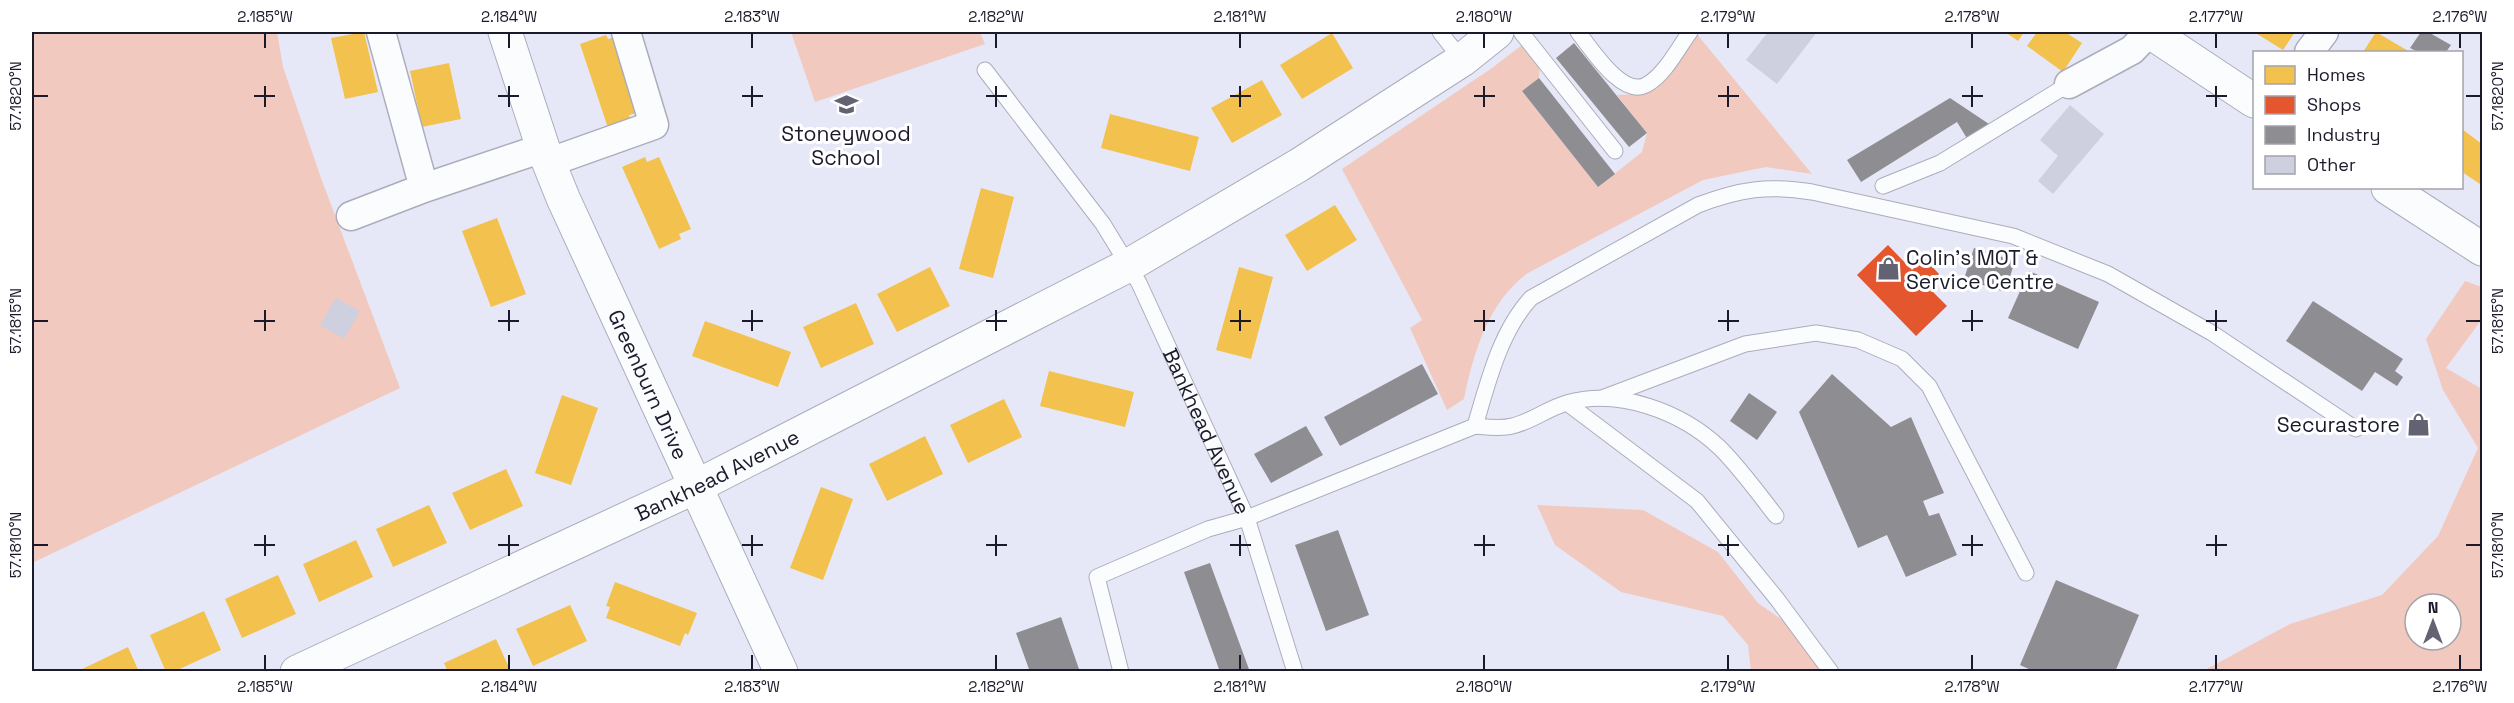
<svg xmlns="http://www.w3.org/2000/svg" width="2514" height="703" font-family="'Space Grotesk',sans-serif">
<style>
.green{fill:#f1c9bf;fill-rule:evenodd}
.homes{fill:#f2c14e}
.shops{fill:#e4572e}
.industry{fill:#8d8d92}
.building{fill:#cfd0df}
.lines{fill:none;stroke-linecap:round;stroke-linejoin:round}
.lane-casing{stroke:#acacbb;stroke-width:17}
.street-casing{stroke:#acacbb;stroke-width:31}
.secondary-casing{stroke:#acacbb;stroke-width:35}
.lane{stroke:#fbfcfe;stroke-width:15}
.street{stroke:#fbfcfe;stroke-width:28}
.secondary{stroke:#fbfcfe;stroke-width:33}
.ticks{fill:none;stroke:#1a1a2b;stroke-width:2}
.labels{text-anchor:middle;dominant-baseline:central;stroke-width:6;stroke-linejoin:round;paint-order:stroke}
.poi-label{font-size:21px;fill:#1a1a2b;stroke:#fff}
.street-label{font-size:21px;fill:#1a1a2b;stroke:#fff}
.neatline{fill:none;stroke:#1a1a2b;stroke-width:2}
.ticks-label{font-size:15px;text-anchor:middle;fill:#1a1a2b}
</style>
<rect width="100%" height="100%" fill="#e7e8f7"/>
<!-- green -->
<path class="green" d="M32 32H277L283 67 321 178 400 388 32 563Z
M791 32H980L985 44 815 102Z
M1696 33 1812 174 1766 167 1703 180 1528 273C1489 300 1473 354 1464 399L1447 410 1410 328 1422 320 1342 169 1492 68 1522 45 1540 62 1539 78 1522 91 1598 187 1642 152 1647 133 1617 95 1639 94Z
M2465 281 2482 287V319L2446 368 2482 389V671H2203L2290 624 2382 595 2438 536 2478 448 2443 390 2426 339ZM2415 604H2451V640H2415Z
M1537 505 1643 510 1718 552 1758 603 1815 643 1824 671H1751L1748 645 1723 616 1621 592 1555 545Z"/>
<!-- homes -->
<path class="homes" d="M364 32 378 92 345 99 331 38Z
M2005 32H2024L2018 41Z
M2037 32H2065L2082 43 2063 72 2027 46Z
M2254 32H2295L2283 50Z
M2376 32 2410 52H2363Z
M1332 33 1353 68 1302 99 1280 65Z
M606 35 608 39 616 37 641 112 629 115 631 120 608 128 580 44Z
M449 63 461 119 422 127 410 71Z
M1262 80 1282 115 1232 143 1211 108Z
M1110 114 1199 137 1190 171 1101 148Z
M2462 129 2482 144V180L2480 184 2462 172Z
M645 157 647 162 659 157 691 229 679 234 681 239 659 249 622 167Z
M981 188 1014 197 993 278 959 269Z
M1335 205 1357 240 1307 271 1285 235Z
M497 218 526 294 491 307 462 231Z
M930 267 950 306 897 332 877 294Z
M1239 267 1273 277 1251 359 1216 350Z
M856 303 874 344 821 368 803 327Z
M705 321 791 352 778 387 692 356Z
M1049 371 1134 392 1125 427 1040 406Z
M562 395 598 408 571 485 535 473Z
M1004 399 1022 437 968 463 950 425Z
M925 436 943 474 887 501 869 464Z
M506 469 523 506 470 530 452 493Z
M821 487 853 499 823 580 790 568Z
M429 505 447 543 393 567 376 529Z
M356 540 373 577 319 602 303 564Z
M278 575 296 614 242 638 225 599Z
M615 582 697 613 688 635 685 633 680 646 606 618 610 607 606 606Z
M570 605 587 641 533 666 516 629Z
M204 611 221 650 173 672H166L150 635Z
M496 639 511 672H448L444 663Z
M128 647 139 672H76Z"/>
<!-- shops -->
<path class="shops" d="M1888 245 1912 270 1925 259 1939 274 1927 286 1947 306 1916 336 1857 275Z"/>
<!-- industry -->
<path class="industry" d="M2421 32H2428L2451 45 2446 52H2418L2410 48Z
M1574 43 1647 133 1629 147 1556 58Z
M1539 78 1615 174 1598 187 1522 91Z
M1950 98 1992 126 1968 140 1957 122 1861 182 1847 160Z
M1974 248 2015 261 2005 292 1964 279Z
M2029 271 2099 302 2078 349 2008 318Z
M2313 301 2403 359 2395 371 2403 377 2397 386 2375 372 2362 391 2286 341Z
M1422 364 1438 394 1340 446 1324 417Z
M1832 374 1891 427 1911 417 1944 493 1923 501 1929 516 1939 513 1957 555 1906 577 1887 535 1858 548 1799 412Z
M1749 393 1777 412 1757 440 1730 421Z
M1306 426 1323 455 1271 483 1254 454Z
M1338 530 1369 615 1326 631 1295 545Z
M1210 563 1250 672H1220L1184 572Z
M2056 580 2139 615 2115 672H2035L2020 665Z
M1061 617 1080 672H1030L1016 633Z"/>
<!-- building -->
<path class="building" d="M1768 32H1817L1777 84 1746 60Z
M2070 105 2104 134 2053 194 2038 181 2058 156 2040 140Z
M336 298 360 311 344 339 320 325Z"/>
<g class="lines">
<defs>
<g id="lane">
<path d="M1440 32 1462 60"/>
<path d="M1521 32 1615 151"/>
<path d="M1578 32C1591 48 1622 98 1646 85 1665 75 1678 48 1690 32"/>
<path id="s1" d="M985 70 1103 224 1139 283 1247 518 1295 672"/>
<path d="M1883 186 1940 163 2069 84"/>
<path d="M1602 398 1745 344 1816 333 1858 340 1902 359 1929 386 2026 573"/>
<path d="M1567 403 1697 501 1777 599 1831 672"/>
<path d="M1475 426C1487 427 1501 429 1512 426 1531 422 1548 408 1567 403 1619 388 1682 412 1720 448 1741 469 1758 493 1776 516"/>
<path d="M1121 672 1097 577 1208 529 1247 518 1475 426C1488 382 1500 332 1531 298L1698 205C1740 189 1768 185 1812 192L2013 236 2108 274 2212 333 2356 429"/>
</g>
<path id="street" d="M381 32 424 188
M2309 52 2324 32
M2069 84 2132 50 2149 32
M550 162 654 125 626 32
M351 216 424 188 543 148"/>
<g id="secondary">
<path id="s2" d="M505 32 543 148 563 198 781 672"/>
<path d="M2150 32 2254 101"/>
<path d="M2388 188 2482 249"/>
<path id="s3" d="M297 672 695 487 1129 265 1299 165 1462 60 1497 32"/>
</g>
</defs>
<!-- lane casing -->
<use href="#lane" class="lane-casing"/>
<!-- street casing -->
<use href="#street" class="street-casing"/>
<!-- secondary casing -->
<use href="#secondary" class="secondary-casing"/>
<!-- lane -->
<use href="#lane" class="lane"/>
<!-- street -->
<use href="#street" class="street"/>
<!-- secondary -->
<use href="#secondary" class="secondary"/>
</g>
<!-- ticks -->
<path class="ticks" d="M265 33V48M509 33V48M752 33V48M996 33V48M1240 33V48M1484 33V48M1728 33V48M1972 33V48M2216 33V48M2460 33V48M265 86V107M509 86V107M752 86V107M996 86V107M1240 86V107M1484 86V107M1728 86V107M1972 86V107M2216 86V107M33 96H48M254 96H275M498 96H519M742 96H763M986 96H1007M1230 96H1251M1474 96H1495M1718 96H1739M1962 96H1983M2206 96H2227M2466 96H2481M265 310V331M509 310V331M752 310V331M996 310V331M1240 310V331M1484 310V331M1728 310V331M1972 310V331M2216 310V331M33 321H48M254 321H275M498 321H519M742 321H763M986 321H1007M1230 321H1251M1474 321H1495M1718 321H1739M1962 321H1983M2206 321H2227M2466 321H2481M265 535V556M509 535V556M752 535V556M996 535V556M1240 535V556M1484 535V556M1728 535V556M1972 535V556M2216 535V556M33 545H48M254 545H275M498 545H519M742 545H763M986 545H1007M1230 545H1251M1474 545H1495M1718 545H1739M1962 545H1983M2206 545H2227M2466 545H2481M265 655V670M509 655V670M752 655V670M996 655V670M1240 655V670M1484 655V670M1728 655V670M1972 655V670M2216 655V670M2460 655V670"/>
<!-- icons -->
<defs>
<symbol id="school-bare" viewBox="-9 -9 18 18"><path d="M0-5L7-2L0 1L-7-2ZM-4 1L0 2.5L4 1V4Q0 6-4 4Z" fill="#626272" stroke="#fff" stroke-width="2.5" paint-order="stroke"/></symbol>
<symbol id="shop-bare" viewBox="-9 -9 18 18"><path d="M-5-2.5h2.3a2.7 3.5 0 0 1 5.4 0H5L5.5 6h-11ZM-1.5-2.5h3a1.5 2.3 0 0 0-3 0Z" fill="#626272" stroke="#fff" stroke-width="2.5" paint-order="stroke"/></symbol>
</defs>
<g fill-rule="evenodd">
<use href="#school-bare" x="830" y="88" width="33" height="33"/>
<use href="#shop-bare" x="1872" y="252" width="33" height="33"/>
<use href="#shop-bare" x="2402" y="408" width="33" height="33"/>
</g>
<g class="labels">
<!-- poi labels -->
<g class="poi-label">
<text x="846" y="133">Stoneywood<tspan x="846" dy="24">School</tspan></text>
<text x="1906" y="257" text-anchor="start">Colin's MOT &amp;<tspan x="1906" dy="24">Service Centre</tspan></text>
<text x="2400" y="424" text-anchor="end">Securastore</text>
</g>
<!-- street labels -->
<g class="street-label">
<text stroke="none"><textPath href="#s2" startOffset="381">Greenburn Drive</textPath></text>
<text stroke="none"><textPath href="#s1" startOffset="426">Bankhead Avenue</textPath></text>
<text stroke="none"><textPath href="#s3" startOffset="464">Bankhead Avenue</textPath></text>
</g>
</g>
<!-- border -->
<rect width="2514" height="703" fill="none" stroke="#ffffff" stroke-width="66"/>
<!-- legend -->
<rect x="2253" y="51" width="210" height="138" fill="#ffffff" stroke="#a3a3aa" stroke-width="1.5"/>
<rect x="2265" y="66" width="30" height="18" fill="#f2c14e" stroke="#a3a3aa" stroke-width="1.5"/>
<text x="2307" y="81" font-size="18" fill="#1a1a2b">Homes</text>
<rect x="2265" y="96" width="30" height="18" fill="#e4572e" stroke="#a3a3aa" stroke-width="1.5"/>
<text x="2307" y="111" font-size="18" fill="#1a1a2b">Shops</text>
<rect x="2265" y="126" width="30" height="18" fill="#8d8d92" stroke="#a3a3aa" stroke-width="1.5"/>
<text x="2307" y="141" font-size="18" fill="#1a1a2b">Industry</text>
<rect x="2265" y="156" width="30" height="18" fill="#cfd0df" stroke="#a3a3aa" stroke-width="1.5"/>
<text x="2307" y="171" font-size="18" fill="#1a1a2b">Other</text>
<!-- north arrow -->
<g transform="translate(2433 622)"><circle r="28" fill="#ffffff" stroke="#a3a3aa" stroke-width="1.5"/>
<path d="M0-4.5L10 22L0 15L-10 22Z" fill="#626272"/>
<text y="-9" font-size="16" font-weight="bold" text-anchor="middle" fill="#1a1a2b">N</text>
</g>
<rect x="33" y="33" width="2448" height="637" class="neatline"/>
<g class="ticks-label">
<text x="265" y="22">2.185°W</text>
<text x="509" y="22">2.184°W</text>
<text x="752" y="22">2.183°W</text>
<text x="996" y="22">2.182°W</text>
<text x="1240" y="22">2.181°W</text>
<text x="1484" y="22">2.180°W</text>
<text x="1728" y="22">2.179°W</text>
<text x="1972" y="22">2.178°W</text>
<text x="2216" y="22">2.177°W</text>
<text x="2460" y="22">2.176°W</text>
<text transform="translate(16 96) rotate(-90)" y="5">57.1820°N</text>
<text transform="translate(2498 96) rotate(-90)" y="5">57.1820°N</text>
<text transform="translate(16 321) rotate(-90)" y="5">57.1815°N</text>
<text transform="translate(2498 321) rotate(-90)" y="5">57.1815°N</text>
<text transform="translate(16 545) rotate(-90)" y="5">57.1810°N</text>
<text transform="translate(2498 545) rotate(-90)" y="5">57.1810°N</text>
<text x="265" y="692">2.185°W</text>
<text x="509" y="692">2.184°W</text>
<text x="752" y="692">2.183°W</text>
<text x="996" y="692">2.182°W</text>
<text x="1240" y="692">2.181°W</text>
<text x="1484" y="692">2.180°W</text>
<text x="1728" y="692">2.179°W</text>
<text x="1972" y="692">2.178°W</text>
<text x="2216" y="692">2.177°W</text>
<text x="2460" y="692">2.176°W</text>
</g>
</svg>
